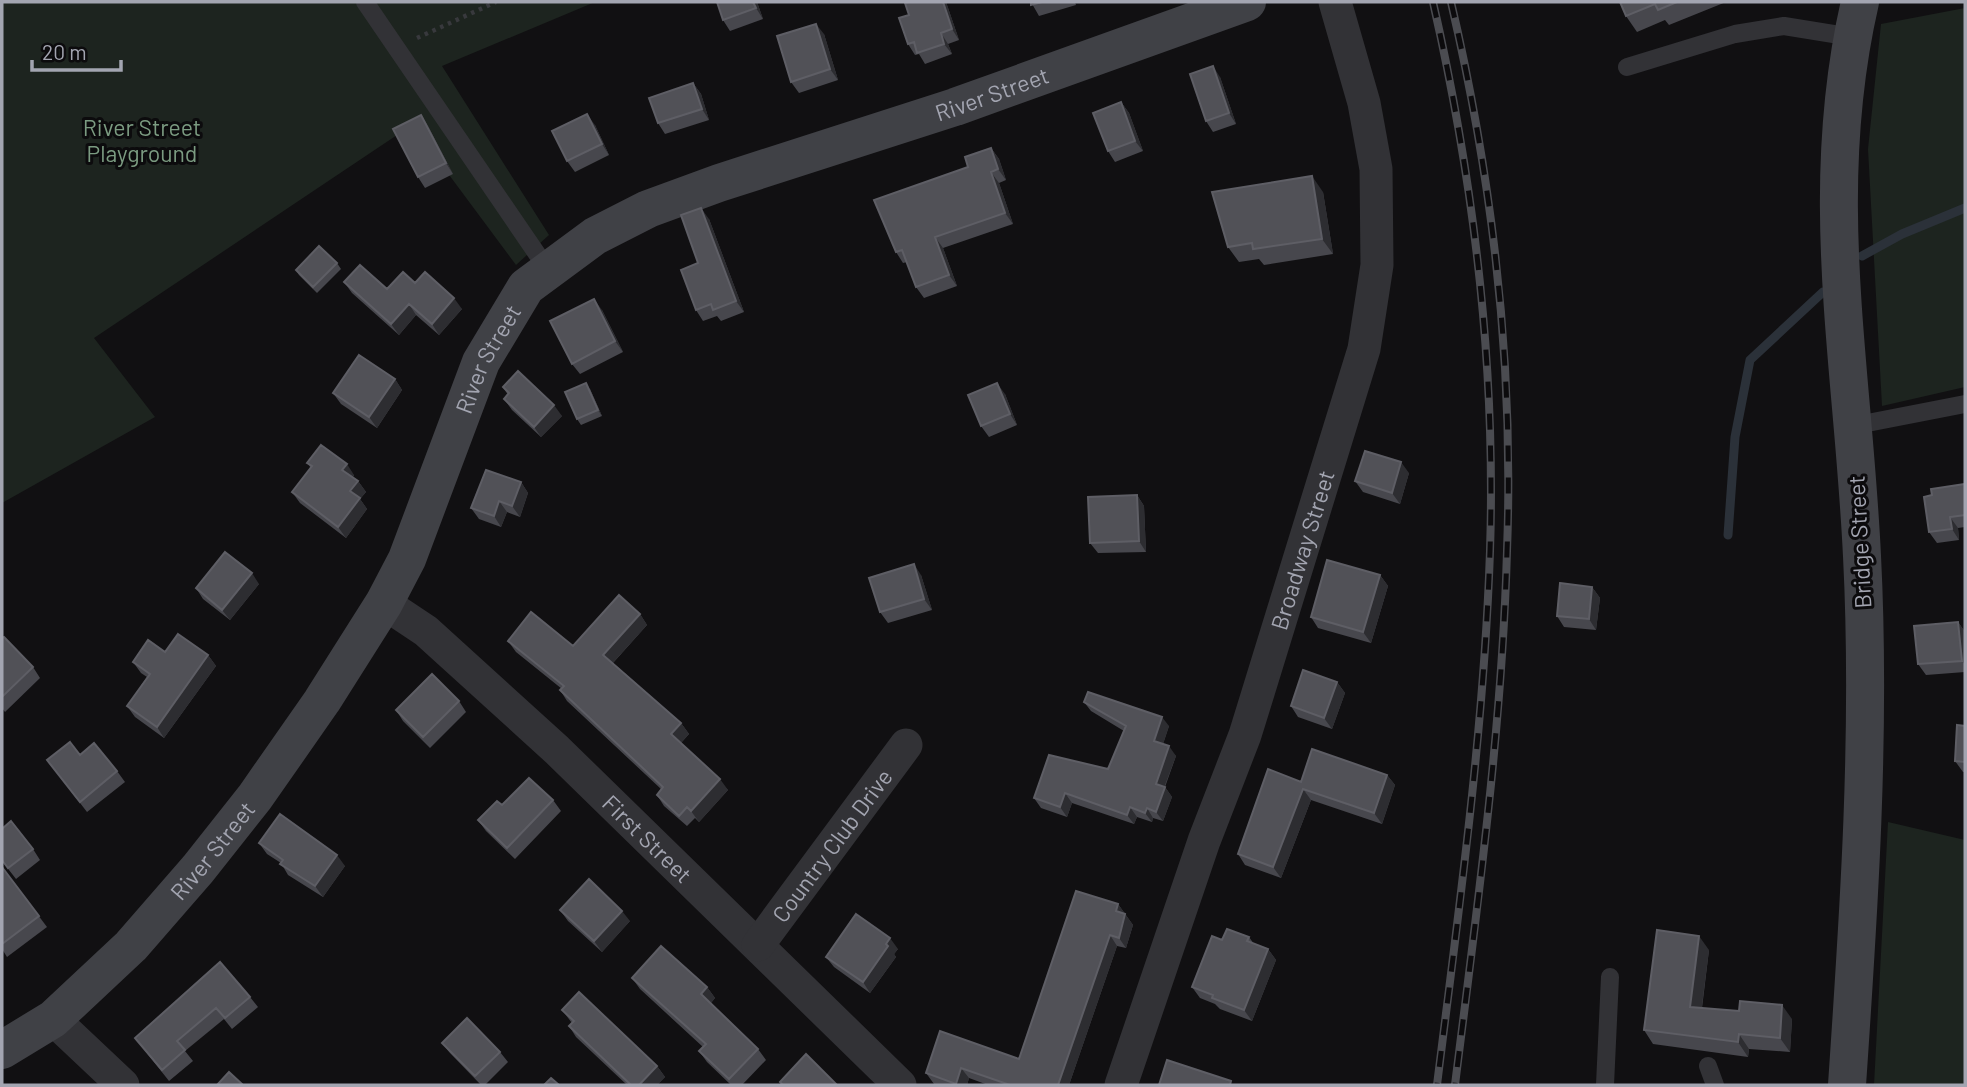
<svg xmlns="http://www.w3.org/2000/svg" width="1967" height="1087" font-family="Barlow,sans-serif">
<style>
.green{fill:#1d241f}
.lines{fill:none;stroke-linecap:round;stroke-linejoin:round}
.stream{stroke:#2b3139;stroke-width:9}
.path{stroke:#38393d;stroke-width:4.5;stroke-dasharray:3.5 5;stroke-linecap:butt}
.service{stroke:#323236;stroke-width:18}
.minor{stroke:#323236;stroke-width:33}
.secondary{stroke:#404146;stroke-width:38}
.rail-casing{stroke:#4b4c51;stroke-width:8}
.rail{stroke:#0c0b0d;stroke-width:5;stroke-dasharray:16;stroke-linecap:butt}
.wall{fill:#47474d}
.shaded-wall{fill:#2d2d31}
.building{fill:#515157;stroke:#5e5e65;stroke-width:2}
.labels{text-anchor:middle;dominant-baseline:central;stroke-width:6;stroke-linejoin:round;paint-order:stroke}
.street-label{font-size:23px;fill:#a3a5b1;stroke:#0c0b0d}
.park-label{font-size:23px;fill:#7b9b81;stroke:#0c0b0d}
</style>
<rect width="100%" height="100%" fill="#111012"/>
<!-- green -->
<path class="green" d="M2 2H595L442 66 549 235 516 265 412 125 94 338 155 417 2 503Z
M1965 8V387L1882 406 1868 149 1881 24Z
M1888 822 1965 840V1085H1874Z"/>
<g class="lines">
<!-- stream -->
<path class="stream" d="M1862 256 1902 234 1965 208
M1728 535 1735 437 1750 360 1823 292"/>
<!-- path -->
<path class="path" d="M417 38 496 2"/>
<!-- service -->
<path class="service" d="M365 2 548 270
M1627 67 1735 34 1784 26 1852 37
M1852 426 1965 404
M1708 1066 1715 1085
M1605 1085 1610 977"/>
<!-- minor -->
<g class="minor">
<path id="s1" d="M384 603 426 631 557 750 900 1085"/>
<path id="s2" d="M758 945 906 745"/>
<path d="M53 1019 123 1085"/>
<path id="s3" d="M1121 1085 1204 841 1245 735 1364 349 1377 265 1376 169 1364 103 1335 2"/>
</g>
<!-- secondary -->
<g class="secondary">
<path id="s4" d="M2 1050 53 1019 131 946 198 869 255 797 322 701 384 603 407 559 481 362 526 287 595 236 648 209 719 183 955 107 1247 2"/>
<path d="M1847 1085C1859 910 1871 732 1862 556 1853 365 1816 193 1860 2"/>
</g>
<defs>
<path id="rail" d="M1433 2C1474 182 1496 366 1490 551 1484 730 1459 908 1437 1085
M1451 2C1493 182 1514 366 1507 551 1502 730 1477 908 1455 1085"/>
</defs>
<!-- rail casing -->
<use href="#rail" class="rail-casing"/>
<!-- rail -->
<use href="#rail" class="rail"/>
</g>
<!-- wall -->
<path class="wall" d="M717 2H757L763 19 730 31 723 20Z
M946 2 959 40 948 44 952 54 925 64 919 54 915 55 908 44Z
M1031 2H1075L1076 5 1039 16Z
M1620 2H1726L1669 25 1665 20 1637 32 1626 16Z
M824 34 838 80 799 93 791 82Z
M1220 77 1236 124 1213 132 1206 121Z
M693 83 701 94 709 120 665 134 658 123Z
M1121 102 1129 113 1143 151 1115 162 1108 151Z
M421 115 428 126 453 174 425 188 418 177Z
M595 125 609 155 575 172 567 161Z
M991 148 999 159 1006 180 999 183 1013 224 943 248 957 286 924 298 916 287 907 262 903 263 896 252 968 167Z
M1323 192 1333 254 1264 265 1259 259 1239 262 1228 247Z
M709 219 744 312 721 321 717 316 703 321 696 310 698 263Z
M337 263 341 269 317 293 299 275 296 270Z
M344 282 387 289 415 283 462 309 439 335 416 315 399 335 352 293Z
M602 310 623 352 580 374 572 364Z
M395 379 402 390 377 428 341 404 333 393Z
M503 387 562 416 541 437 512 410 504 399 508 395Z
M590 389 602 416 581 425 577 419Z
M1005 394 1017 425 989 437 981 426Z
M307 463 354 475 353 477 358 481 366 492 360 499 367 509 346 538 300 503 292 492 311 468Z
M1409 473 1400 504 1363 492 1355 481Z
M521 482 528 493 520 517 507 512 501 527 479 519 471 508Z
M1965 484V527L1958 528 1959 540 1937 543 1929 532 1932 495Z
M1137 495 1144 506 1146 552 1098 553 1090 543Z
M921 575 932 610 888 623 880 612Z
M1380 575 1388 586 1371 643 1318 628 1311 617Z
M259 584 230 620 203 599 196 588Z
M1592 587 1600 598 1596 630 1564 627 1557 616Z
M640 614 647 625 613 663 681 723 689 734 681 743 728 790 699 822 695 818 687 826 664 806 657 795 661 789 567 701 560 690 562 689 516 652 508 641 573 646Z
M1958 622 1965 632V672L1926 675 1918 664Z
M2 638 33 667 40 678 5 712 2 708Z
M165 652 208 655 216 666 164 738 135 717 127 706 147 677 141 673 133 662Z
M1337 682 1345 693 1332 729 1298 717 1291 706Z
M459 701 466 712 430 748 403 721 396 710Z
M1084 702 1169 726 1163 744 1176 756 1165 787 1172 797 1163 821 1153 818 1152 822 1137 817 1134 824 1072 803 1067 817 1041 808 1034 798 1108 769 1124 731 1091 711Z
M1965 726V772H1963L1955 761Z
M47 760 117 771 125 782 87 812Z
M1387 775 1395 785 1382 824 1311 800 1281 878 1245 865 1238 854 1301 782Z
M553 800 561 811 515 859 486 831 478 820 502 805Z
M2 829 33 849 40 860 16 879 2 861Z
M259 843 345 866 323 897 288 875 281 863 267 854Z
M2 867 47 927 7 957 2 949Z
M1118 904 1133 925 1126 948 1117 946 1069 1085H988L969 1078 967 1085H937L934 1084 926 1073 1019 1059Z
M560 910 630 921 602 952 568 921Z
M1249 937 1254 944 1268 949 1276 960 1252 1021 1220 1009 1215 1004 1200 998 1192 987 1222 940Z
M898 949 894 954 896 957 870 993 834 967 826 957Z
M1709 950 1702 1008 1792 1019 1790 1052 1749 1049 1748 1057 1653 1044 1644 1030Z
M220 962 250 997 258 1007 232 1029 224 1019 185 1051 193 1061 169 1081 135 1038Z
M632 978 707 987 715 998 711 1003 758 1049 766 1060 742 1085H731L707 1062 699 1051 703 1047 640 989Z
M562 1010 657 1066 665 1077 657 1085H627L576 1037 569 1026 572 1023Z
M442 1043 500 1052 508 1062 485 1085H481L450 1053Z"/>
<!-- shaded-wall -->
<path class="shaded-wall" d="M753 2H757L763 19 756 8Z
M943 2H946L959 40 952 29Z
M816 24 824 34 838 80 830 69Z
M941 33 948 44 952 54 944 44Z
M1213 66 1220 77 1236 124 1229 113Z
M693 83 701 94 709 120 702 109Z
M1121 102 1129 113 1143 151 1135 141Z
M587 114 595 125 609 155 602 144Z
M421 115 428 126 453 174 446 163Z
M991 148 999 159 1006 180 998 169Z
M991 172 999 183 1013 224 1005 213Z
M1312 176 1323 192 1333 254 1322 239Z
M701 208 709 219 744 312 736 301Z
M935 237 943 248 957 286 949 275Z
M454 298 462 309 439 335 432 324Z
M594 299 602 310 623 352 615 341Z
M409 304 416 315 399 335 391 324Z
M395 379 402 390 377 428 369 417Z
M586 383 590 389 602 416 598 410Z
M997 383 1005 394 1017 425 1010 414Z
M554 405 562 416 541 437 534 427Z
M1401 462 1409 473 1400 504 1392 493Z
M347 464 354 475 350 481 342 470Z
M358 481 366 492 360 499 367 509 346 538 338 527 350 491Z
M521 482 528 493 520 517 512 506Z
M1137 495 1144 506 1146 552 1139 541Z
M499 501 507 512 501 527 494 516Z
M1950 517 1958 528 1959 540 1952 529Z
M914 564 921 575 932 610 924 599Z
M252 573 259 584 230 620 222 610Z
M1380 575 1388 586 1371 643 1363 632Z
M1592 587 1600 598 1596 630 1589 619Z
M640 614 647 625 610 666 603 655Z
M1958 622 1965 632V665L1962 661Z
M208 655 216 666 164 738 157 727Z
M1337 682 1345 693 1332 729 1324 718Z
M1162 717 1169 726 1161 750 1154 741Z
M681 723 689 734 679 745 671 734Z
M1169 746 1176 756 1162 793 1156 784Z
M1387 775 1395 785 1382 824 1374 813Z
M720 779 728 790 699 822 691 811Z
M1165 787 1172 797 1163 821 1156 812Z
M1303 789 1311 800 1281 878 1273 867Z
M1065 793 1072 803 1067 817 1060 807Z
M1130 807 1137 817 1134 824 1127 815Z
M1147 808 1153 818 1152 822 1145 813Z
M337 855 345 866 323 897 315 886Z
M1118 904 1133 925 1126 948 1119 938 1116 911Z
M622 911 630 921 602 952 594 941Z
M1110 935 1117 946 1069 1085H1058Z
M1699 936 1709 950 1700 1021 1690 1007Z
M890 938 898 949 894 954 896 957 870 993 863 982Z
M1268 949 1276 960 1252 1021 1244 1010Z
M707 987 715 998 709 1005 701 994Z
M1782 1005 1792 1019 1790 1052 1780 1038Z
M1739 1034 1749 1049 1748 1057 1738 1042Z
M657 1066 665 1077 657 1085H639Z
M961 1068 969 1078 967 1085H957L956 1084Z"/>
<!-- building -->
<path class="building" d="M717 2H753L756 8 723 20Z
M909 2H943L952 29 941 33 944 44 917 53 914 42 908 44 899 18 909 15 905 3Z
M1031 2H1042L1031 5Z
M1620 2H1677L1658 10 1655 4 1626 16Z
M816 24 830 69 791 82 777 36Z
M1213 66 1229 113 1206 121 1190 74Z
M693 83 702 109 658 123 649 98Z
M1121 102 1135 141 1108 151 1093 113Z
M587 114 602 144 567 161 552 131Z
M421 115 446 163 418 177 393 129Z
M991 148 998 169 991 172 1005 213 935 237 949 275 916 287 902 250 896 252 874 200 968 167 965 157Z
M1312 176 1322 239 1253 249 1252 243 1228 247 1212 192Z
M701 208 736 301 713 310 711 304 696 310 681 270 698 263 681 215Z
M319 246 337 263 313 287 296 270Z
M360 265 387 289 403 272 415 283 425 272 454 298 432 324 409 304 391 324 344 282Z
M594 299 615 341 572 364 550 321Z
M359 355 395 379 369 417 333 393Z
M518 371 554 405 534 427 504 399 509 393 503 387Z
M586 383 598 410 577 419 565 392Z
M997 383 1010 414 981 426 968 395Z
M321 445 347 464 342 470 358 481 350 491 360 498 338 527 292 492 312 466 307 463Z
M1365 451 1401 462 1392 493 1355 481Z
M486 470 521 482 512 506 499 501 494 516 471 508Z
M1965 484V515L1950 517 1952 529 1929 532 1924 497 1932 495 1931 489Z
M1137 495 1139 541 1090 543 1088 497Z
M225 552 252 573 222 610 196 588Z
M1327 560 1380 575 1363 632 1311 617Z
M914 564 924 599 880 612 869 578Z
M1560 583 1592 587 1589 619 1557 616Z
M619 595 640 614 603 655 681 723 671 734 720 779 691 811 687 807 679 816 657 795 663 787 560 690 564 686 508 641 531 612 573 646Z
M1958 622 1962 661 1918 664 1914 626Z
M178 634 208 655 157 727 127 706 150 674 133 662 148 640 165 652Z
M4 637 33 667 2 697V638Z
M1303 670 1337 682 1324 718 1291 706Z
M432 674 459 701 423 737 396 710Z
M1088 692 1162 717 1154 741 1169 746 1156 784 1165 787 1156 812 1147 808 1145 813 1130 807 1127 815 1065 793 1060 807 1034 798 1049 755 1108 769 1126 726 1084 702Z
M1957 725 1965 726V762L1955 761Z
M70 742 80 755 94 743 117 771 80 802 47 760Z
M1312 749 1387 775 1374 813 1303 789 1273 867 1238 854 1268 769 1301 782Z
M529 778 553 800 507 848 478 820 497 801 502 805Z
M280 814 337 855 315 886 280 864 283 860 259 843Z
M11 821 33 849 8 868 2 860V829Z
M2 867 39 916 2 944Z
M589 879 622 911 594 941 560 910Z
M1076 891 1118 904 1116 911 1125 914 1119 938 1110 935 1058 1085H1010L961 1068 956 1084 926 1073 940 1031 1019 1059Z
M856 914 890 938 886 944 888 946 863 982 826 957Z
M1227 929 1249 937 1247 941 1268 949 1244 1010 1212 998 1213 995 1192 987 1212 936 1222 940Z
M1657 930 1699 936 1690 1007 1739 1011 1740 1001 1782 1005 1780 1038 1739 1034 1738 1042 1644 1030Z
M661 946 707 987 701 994 758 1049 729 1079 699 1051 706 1044 632 978Z
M220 962 250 997 225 1018 216 1008 177 1041 185 1050 162 1070 135 1038Z
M579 992 657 1066 639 1085H631L569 1026 574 1021 562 1010Z
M467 1018 500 1052 475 1076 442 1043Z
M806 1054 837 1085H783L780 1082Z
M1167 1060 1231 1081 1230 1085H1159Z
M229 1072 243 1085H217Z
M551 1078 559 1085H544Z"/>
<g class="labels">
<!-- street labels -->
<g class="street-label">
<text stroke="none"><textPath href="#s4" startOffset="1449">River Street</textPath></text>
<text stroke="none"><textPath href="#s4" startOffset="859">River Street</textPath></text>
<text transform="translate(1859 542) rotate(-93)">Bridge Street</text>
<text stroke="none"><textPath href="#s3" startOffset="565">Broadway Street</textPath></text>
<text stroke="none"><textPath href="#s1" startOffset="354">First Street</textPath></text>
<text stroke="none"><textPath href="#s2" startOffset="124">Country Club Drive</textPath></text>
<text stroke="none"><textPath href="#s4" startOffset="292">River Street</textPath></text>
</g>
<!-- park labels -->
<g class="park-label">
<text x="142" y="127">River Street<tspan x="142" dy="26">Playground</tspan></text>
</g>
</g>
<!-- border -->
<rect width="1967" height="1087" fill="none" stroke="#a3a5b1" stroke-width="7"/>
<!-- scale -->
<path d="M32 60v10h89v-10" fill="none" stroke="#a3a5b1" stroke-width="3.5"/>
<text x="42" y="60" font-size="21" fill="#a3a5b1" stroke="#0c0b0d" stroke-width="5" paint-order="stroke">20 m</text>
</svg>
